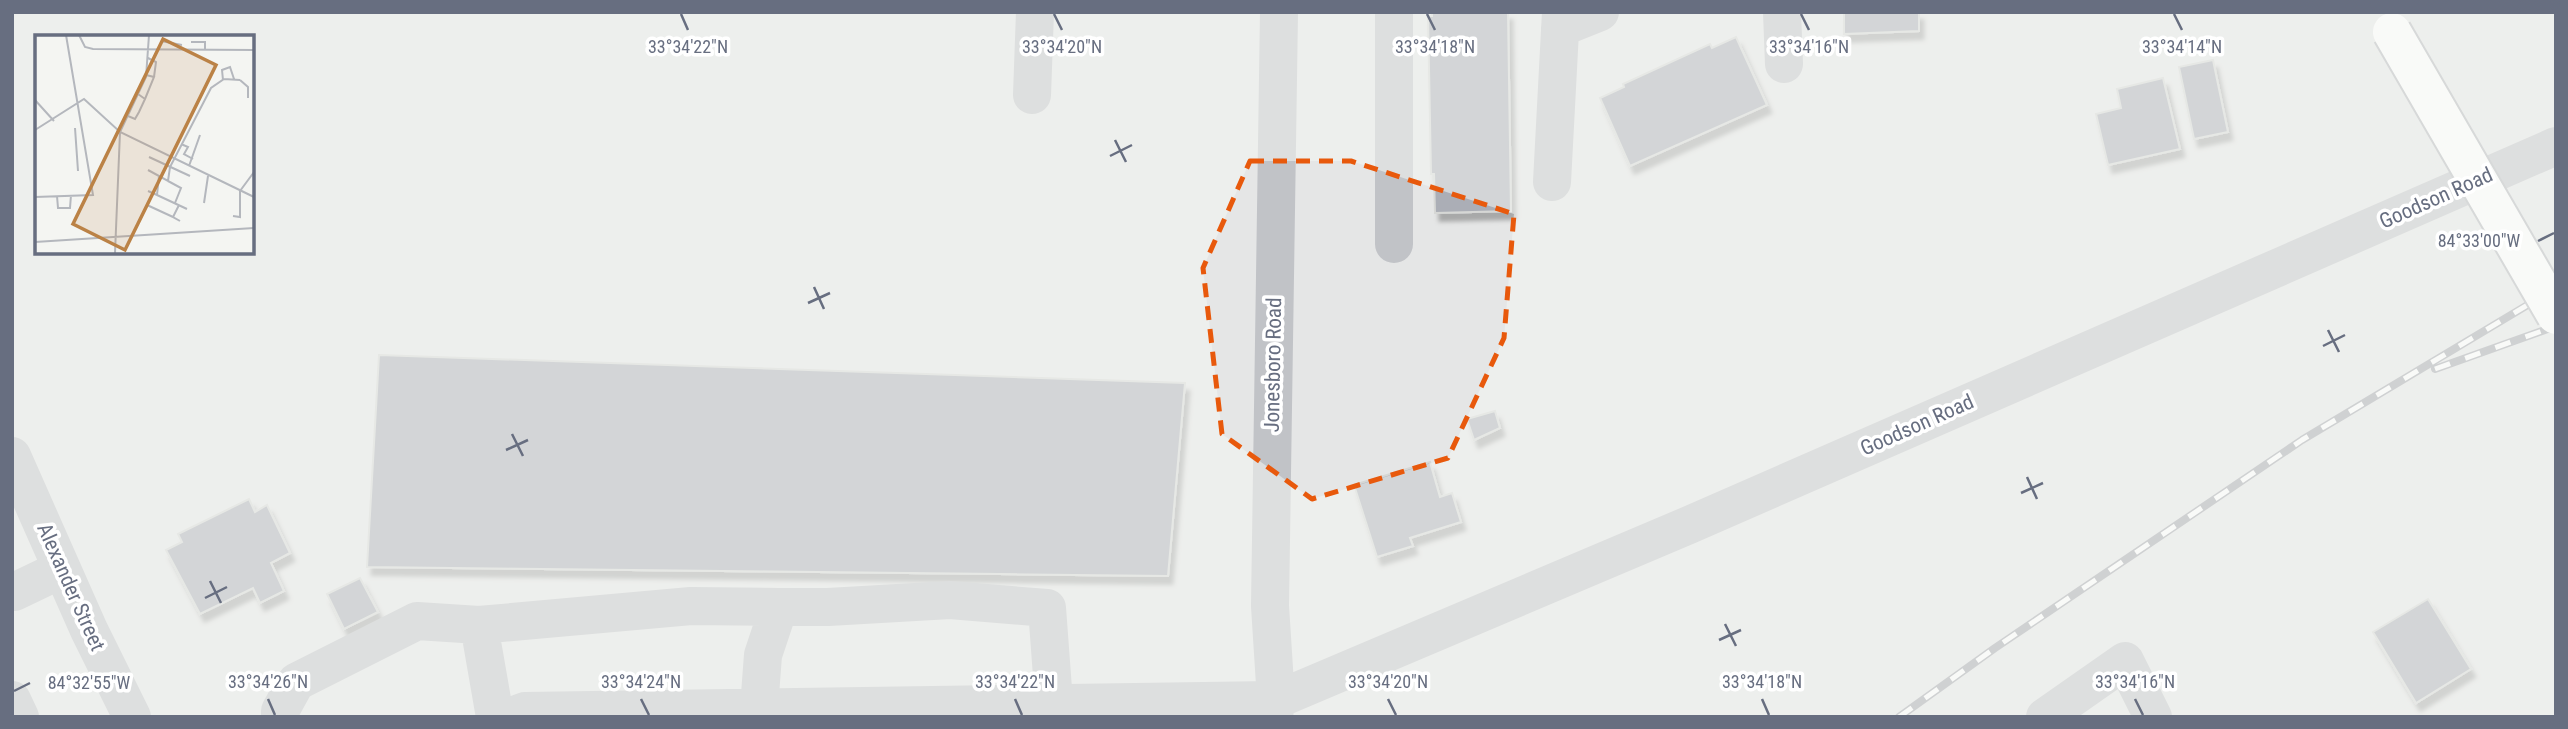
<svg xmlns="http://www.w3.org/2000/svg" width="2568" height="729" font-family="'Roboto Condensed',sans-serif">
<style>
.built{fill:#e5e6e6;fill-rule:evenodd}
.building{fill:#abaeb6;stroke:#d6d7d5;stroke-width:2;filter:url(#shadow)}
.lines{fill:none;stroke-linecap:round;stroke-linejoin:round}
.minor{stroke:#c1c3c7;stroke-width:38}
.rail-casing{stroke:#a3a5ac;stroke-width:8}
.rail{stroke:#fff;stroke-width:5;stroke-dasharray:16;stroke-linecap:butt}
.major-bridge-casing{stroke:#b3b5ba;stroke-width:42;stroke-linecap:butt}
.major-bridge{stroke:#fff;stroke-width:38}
.marked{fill:none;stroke:#e8590c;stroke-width:5;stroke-dasharray:14 9;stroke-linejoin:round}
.ticks{fill:none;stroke:#676e80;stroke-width:2.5}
.labels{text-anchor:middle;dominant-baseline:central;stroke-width:7;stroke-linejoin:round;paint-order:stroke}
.street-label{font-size:21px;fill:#676e80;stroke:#fff}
.inset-road{fill:none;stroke:#b4b7bd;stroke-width:2}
.view{fill:#bb8246;fill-opacity:0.15;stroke:#bb8246;stroke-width:3.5}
.inset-edge{fill:none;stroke:#676e80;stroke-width:3.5}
.ticks-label{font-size:18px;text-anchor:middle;fill:#676e80;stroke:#fff;stroke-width:7;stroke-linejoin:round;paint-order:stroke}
</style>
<defs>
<filter id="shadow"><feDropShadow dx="4.5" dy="8" stdDeviation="2" flood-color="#0004"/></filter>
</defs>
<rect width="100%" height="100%" fill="#f4f5f2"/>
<!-- built -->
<path class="built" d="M12 12H2556V717H12ZM37 37H252V252H37Z"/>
<!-- building -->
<path class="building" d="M1432 12H1508L1511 211 1435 213 1434 174H1431L1428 16H1432Z
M1844 12H1919V31L1844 34Z
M1736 37 1767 105 1630 166 1600 98 1624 87 1623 84 1710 44 1712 48Z
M2213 60 2228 132 2194 139 2179 67Z
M2163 78 2180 149 2108 165 2096 114 2121 108 2117 89Z
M379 355 1185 383 1168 576 367 567Z
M1495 411 1500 428 1474 440 1467 419Z
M1430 462 1440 497 1452 493 1461 522 1410 538 1413 546 1377 557 1354 485Z
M249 499 255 512 267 505 290 553 271 563 284 591 260 603 253 588 200 614 166 550 182 542 178 534Z
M360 578 378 612 344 629 327 594Z
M2428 599 2471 669 2416 703 2373 632Z"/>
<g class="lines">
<!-- minor -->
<path class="minor" d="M1394 12V244
M1782 12 1784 64
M1560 28 1600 12
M1032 95 1035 12
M1552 182 1561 12
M12 456 89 630 132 717
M14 592 62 569
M12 700 20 717
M759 708 763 655 779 607H828L950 600 1047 608 1054 703
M280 717V711L296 682 417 621 479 625
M495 717 479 625 691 606 779 607
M509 717 525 711 1276 700 1689 525 2556 146
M1274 717 1276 700 1270 606 1279 12
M2045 717 2125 661 2153 717"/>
<defs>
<path id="rail" d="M2435 369 2556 326
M1899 717 1995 648 2302 440 2556 288"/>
</defs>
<!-- rail casing -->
<use href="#rail" class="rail-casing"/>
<!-- rail -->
<use href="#rail" class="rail"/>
<defs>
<path id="major-bridge" d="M2392 32 2556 315"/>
</defs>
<!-- major-bridge casing -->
<use href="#major-bridge" class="major-bridge-casing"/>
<!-- major-bridge -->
<use href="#major-bridge" class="major-bridge"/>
</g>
<!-- marked area -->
<path d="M0 0H2568V729H0ZM1250 161H1351L1514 214 1504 338 1448 458 1312 499 1222 434 1203 268Z" fill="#f4f5f2" fill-opacity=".55" fill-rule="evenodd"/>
<path class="marked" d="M1250 161H1351L1514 214 1504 338 1448 458 1312 499 1222 434 1203 268Z"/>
<!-- ticks -->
<path class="ticks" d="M681 14 688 30M1054 14 1062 30M1427 14 1435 30M1801 14 1809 30M2174 14 2182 30M1115 140 1126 162M1110 156 1132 145M2538 241 2554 233M814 287 824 309M808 303 830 293M2328 330 2339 352M2323 346 2345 335M512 434 523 456M506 450 528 440M2027 477 2037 499M2021 493 2043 483M210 581 221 603M205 598 227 587M1725 624 1736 646M1719 640 1741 630M14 691 30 683M268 699 275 715M641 699 649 715M1015 699 1022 715M1388 699 1396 715M1762 699 1769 715M2135 699 2143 715"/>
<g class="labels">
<!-- street labels -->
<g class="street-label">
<text transform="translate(2436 198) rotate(-24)">Goodson Road</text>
<text transform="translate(1273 365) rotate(-89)">Jonesboro Road</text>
<text transform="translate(1917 425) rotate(-24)">Goodson Road</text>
<text transform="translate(71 587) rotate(66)">Alexander Street</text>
</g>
</g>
<!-- overview -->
<g transform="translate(35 35)">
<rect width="219" height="219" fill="#f4f5f2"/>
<path class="inset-road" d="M44 0 50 12 58 14 219 15M126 6 147 10M156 7H170V15M113 23 121 27 119 42M188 45 187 35 195 32 199 44M205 45 213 52V63M110 64 119 42 111 40M0 65 19 86M93 81 100 84 104 77 110 64 103 59M40 93 43 136M0 95 49 64 85 97 219 162M146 109 153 112 149 119 158 124M114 122 155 141M154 131 165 100M113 135 133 146 135 132 176 53 189 44 205 45M133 146 146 153 140 168M113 156 122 160 124 141M122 160 152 174M22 161 23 173H35L36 160M0 162 58 160 31 0M169 168 173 141M112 170 138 182M144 170 138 182 145 186M198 181 205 182V156L219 137M0 207 219 193M80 218 85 97 111 42 114 0"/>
<path class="view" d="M128 4 181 30 90 215 38 189Z"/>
<rect width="219" height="219" class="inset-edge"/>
</g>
<g class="ticks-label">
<text x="2182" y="53">33°34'14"N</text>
<text x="688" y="53">33°34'22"N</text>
<text x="1062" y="53">33°34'20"N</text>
<text x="1435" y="53">33°34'18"N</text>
<text x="1809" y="53">33°34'16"N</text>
<text x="2479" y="247">84°33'00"W</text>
<text x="268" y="688">33°34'26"N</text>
<text x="641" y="688">33°34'24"N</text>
<text x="1015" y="688">33°34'22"N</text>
<text x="1388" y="688">33°34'20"N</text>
<text x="1762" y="688">33°34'18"N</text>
<text x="2135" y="688">33°34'16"N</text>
<text x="89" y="689">84°32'55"W</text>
</g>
<!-- border -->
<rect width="2568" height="729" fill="none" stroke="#676e80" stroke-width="28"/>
</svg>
